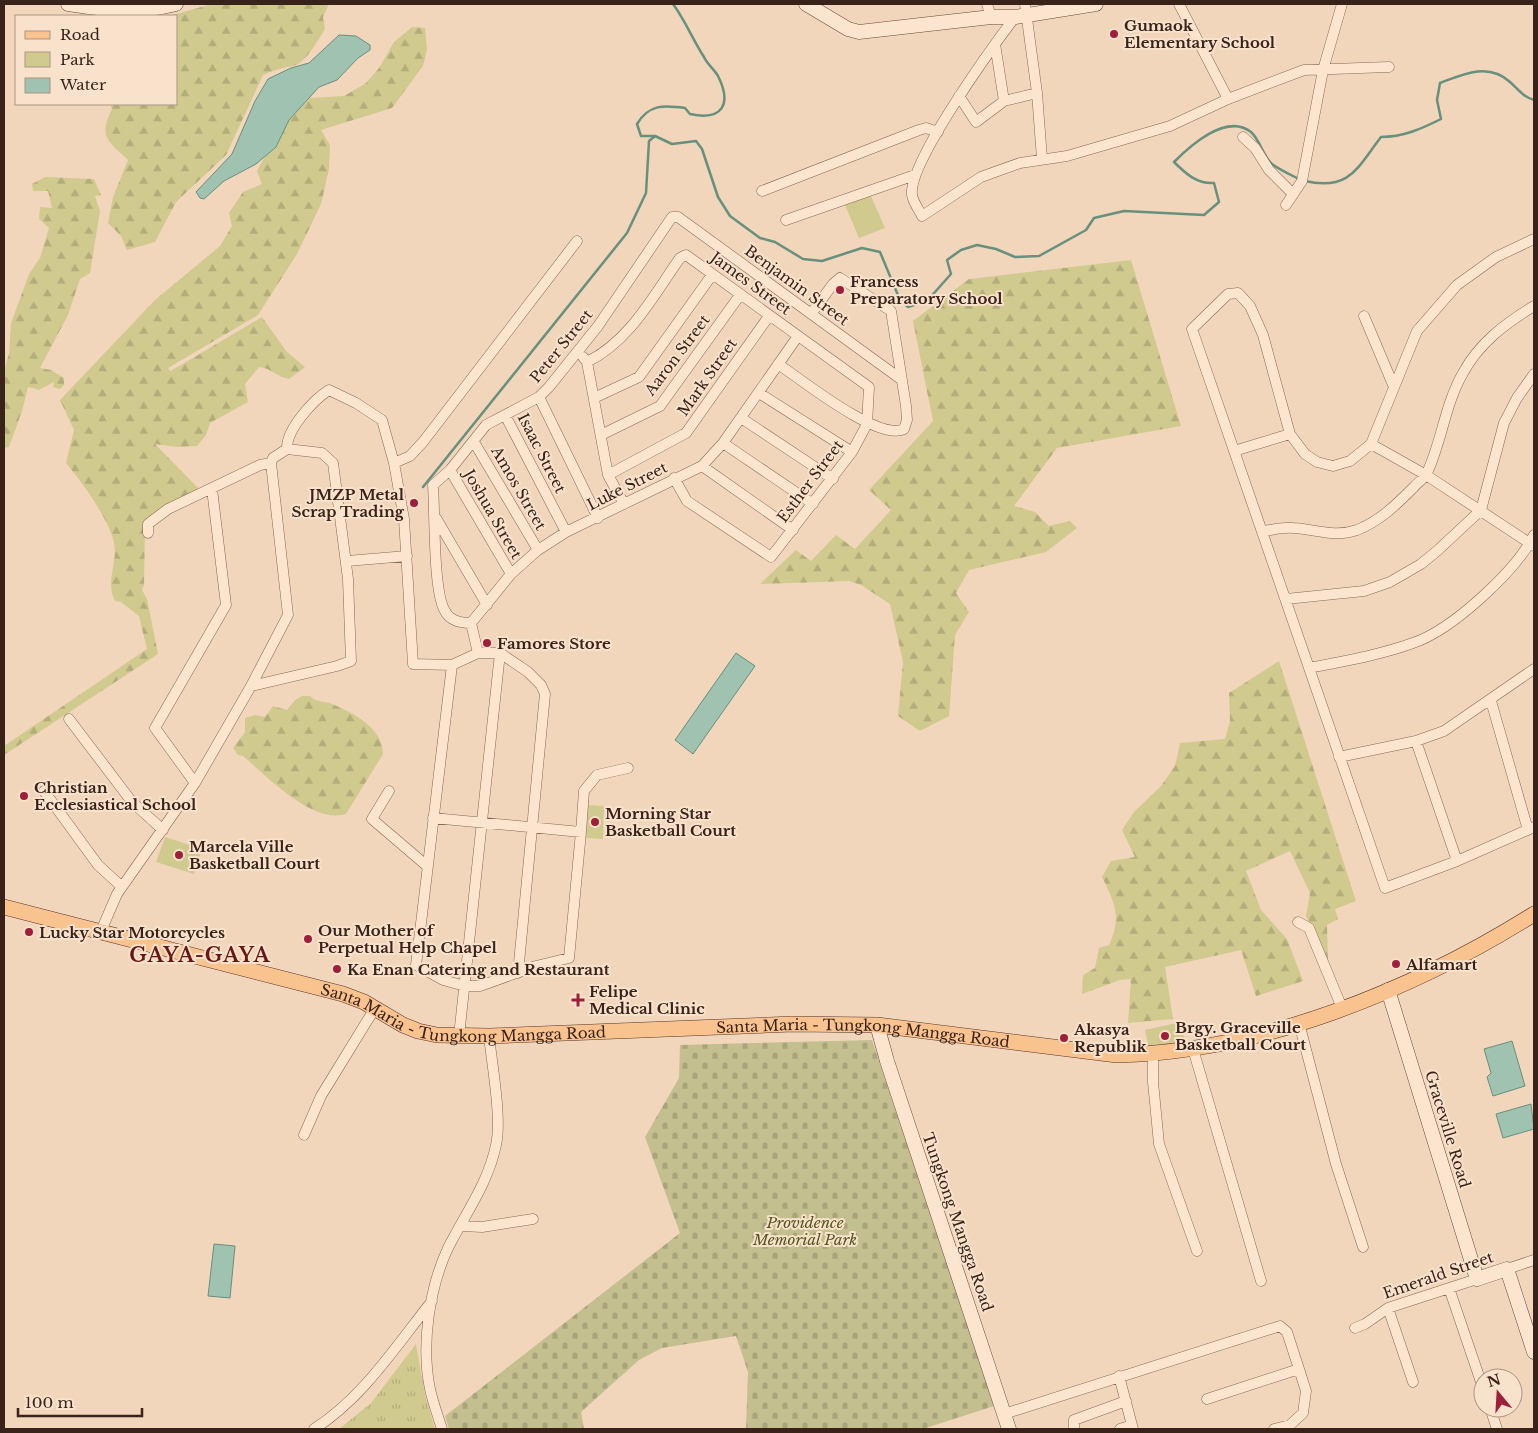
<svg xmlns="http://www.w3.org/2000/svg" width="1538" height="1433" font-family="'Libre Baskerville',serif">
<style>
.grass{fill:url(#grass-tufts)}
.forest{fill:url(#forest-firs)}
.cemetery{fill:url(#cemetery-stones)}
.green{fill:#d0ca8f}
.water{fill:#a0c2b1;stroke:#67907d}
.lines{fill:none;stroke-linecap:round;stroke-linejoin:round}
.stream{stroke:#67907d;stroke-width:2.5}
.street-casing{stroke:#8a6654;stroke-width:11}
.secondary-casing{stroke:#6b4737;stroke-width:15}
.primary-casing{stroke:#573529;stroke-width:16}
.street{stroke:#fce5cf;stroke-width:10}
.secondary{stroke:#fce5cf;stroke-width:14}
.primary{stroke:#f9c38f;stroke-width:15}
.poi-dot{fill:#9e1f39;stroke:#f8e2cb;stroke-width:2}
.labels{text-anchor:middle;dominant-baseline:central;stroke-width:4;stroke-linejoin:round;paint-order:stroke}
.poi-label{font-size:15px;font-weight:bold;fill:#38221a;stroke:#f8e2cb;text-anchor:start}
.street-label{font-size:15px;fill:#38221a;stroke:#f8e2cb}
.park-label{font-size:15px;font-style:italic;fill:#53561f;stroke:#f8e2cb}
.district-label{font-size:20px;font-weight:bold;letter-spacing:1px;fill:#681716;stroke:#f8e2cb}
</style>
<defs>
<pattern id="grass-tufts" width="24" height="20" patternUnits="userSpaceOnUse" patternTransform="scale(1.25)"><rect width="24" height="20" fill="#d0ca8f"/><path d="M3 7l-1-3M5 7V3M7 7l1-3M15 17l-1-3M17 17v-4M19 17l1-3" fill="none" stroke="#b3ad7b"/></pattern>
<pattern id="forest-firs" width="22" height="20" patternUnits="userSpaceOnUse" patternTransform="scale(1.25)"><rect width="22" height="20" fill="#d0ca8f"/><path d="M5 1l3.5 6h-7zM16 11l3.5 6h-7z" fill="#b3ad7b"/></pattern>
<pattern id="cemetery-stones" width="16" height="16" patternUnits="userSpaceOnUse" patternTransform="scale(1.25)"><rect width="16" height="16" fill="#c3bf8f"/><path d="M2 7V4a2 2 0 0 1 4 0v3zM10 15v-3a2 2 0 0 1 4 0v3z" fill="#a8a47b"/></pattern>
</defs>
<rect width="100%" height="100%" fill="#f1d6bb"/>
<!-- grass -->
<path class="grass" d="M416 1344 425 1395 435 1429H339L371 1403Z"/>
<!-- forest -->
<path class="forest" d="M212 4H329L323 17 325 29C318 40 306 63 293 66 281 68 275 70 263 75L226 155 176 202 155 242 127 250 121 236 108 223 113 197 128 160C108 141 98 137 112 109L110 104H176V16H169Z
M412 27 425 28 427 49 423 66 392 108 321 130 330 145 329 169 321 204 297 254 258 315 168 368 170 371 181 365 262 317 287 352 305 367 289 379C277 377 271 368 259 367L245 384 248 402 210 423 206 435 197 446 177 447 155 444 199 489 145 523 144 585 142 590 147 599 158 654 4 755V746L147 649 139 616 121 602 115 601C105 582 118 562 114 543 109 519 82 482 66 463L74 430 60 400 155 300 220 246 232 226 229 213 243 192 262 184 257 171 265 156 276 147 289 120 310 98 344 96 366 83 379 68 394 42Z
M45 177 94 179 101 195 95 196 100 211 90 273 80 279 68 315 40 368 51 370 64 378V385L60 389 53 387 54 382 39 390 28 387 22 411 9 447 4 448V370L9 354 11 323 29 274 40 258 49 228 39 219 40 207 52 208 48 191H33L32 184Z
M1131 260 1181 426 1057 448 1014 506 1035 512 1049 526 1070 521 1077 528 1046 552 969 570 956 593 969 612 955 635 949 716 920 731 898 716 903 662 890 604 861 585 849 581 760 584 796 550 811 561 836 535 855 549 891 510 869 490 933 421 913 321 969 279Z
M1279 661 1356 901 1335 909 1338 919 1327 925 1328 963 1306 916 1310 893 1290 851 1246 871 1261 910 1287 939 1303 981 1256 996 1241 950 1165 967 1173 1019 1128 1023 1131 979 1120 980 1082 994 1083 975 1095 968 1099 948 1109 945C1122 916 1115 904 1102 877L1111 861 1135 857 1122 830 1134 812 1161 786 1175 766 1180 743 1225 739 1230 721 1229 693Z
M302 696H310C315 702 324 701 332 704 354 713 383 728 383 754L346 814C312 824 268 777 243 756L238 755 233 748 245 732V718L255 715 265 717 273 706 287 710 295 700Z"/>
<!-- cemetery -->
<path class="cemetery" d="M872 1040 994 1406 923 1429H746L748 1372 736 1336 662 1348 639 1360 581 1412 584 1429H449L445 1416 680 1233 645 1137 679 1078 680 1045Z"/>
<!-- green -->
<path class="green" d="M870 194 885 228 859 238 845 205Z
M588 805 604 806 603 839 586 838Z
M165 837 202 849 194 874 156 862Z
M1181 1022 1185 1041 1149 1049 1145 1030Z"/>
<!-- water -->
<path class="water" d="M339 35 356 36 370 45V50L358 58 337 80 319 87 289 120 276 147 256 164 224 181 204 199 200 198 196 192 232 154 255 101 268 79 291 68 309 63Z
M736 653 755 666 693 754 675 740Z
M1512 1041 1525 1086 1493 1096 1487 1077 1491 1073 1484 1049Z
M1531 1104 1534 1129 1503 1138 1496 1114Z
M214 1244 235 1246 230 1298 208 1296Z"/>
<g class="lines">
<!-- stream -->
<path class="stream" d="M673 4C685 20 693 40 704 57 707 64 714 69 718 76 732 104 723 121 690 114L685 108C664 105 649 104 637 124L641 136H655L672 144 696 141 702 149 718 197 730 216 760 238 775 242 803 259 822 261 862 248 880 252 900 300 908 307 927 301 951 274 947 260 961 250 977 245 996 249 1015 257 1039 256 1086 230 1094 218 1124 211 1204 215 1219 202 1214 183C1197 184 1186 174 1174 162 1191 145 1227 113 1251 132 1260 140 1263 156 1272 164 1280 170 1291 175 1299 179
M1305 181C1350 191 1357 168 1381 137 1403 137 1421 129 1441 119L1437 100 1440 83C1463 74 1489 62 1510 82 1518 89 1523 97 1534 100
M423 487 627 233 646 193 649 141 654 137"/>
<defs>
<path id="street" d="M987 4 991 17
M1179 4 1228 99
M1015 17C993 46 908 163 912 195 913 202 919 210 922 216L981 177 1020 163 1067 156 1170 126 1228 99 1304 70 1389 67
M995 44 1004 101 1037 93 1025 4
M1037 93 1042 159
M959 96 976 122 1004 101
M1243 137 1255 148 1269 170 1293 194
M762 191 919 130 926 128 938 132
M1286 205 1302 181 1323 70 1342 4
M786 220 915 175
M1534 239 1496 257 1457 285 1417 331 1371 444 1350 461 1333 466 1317 462 1305 454 1290 434 1263 335 1250 306 1238 293 1228 294 1192 329 1385 888 1457 861 1534 827
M1364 316 1394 387
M583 357 587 362 608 475 624 504
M587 362C630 341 653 296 680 258L686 255 869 387 867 424 852 452 771 557 687 501 674 478
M778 364C802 380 879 442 904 429L907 420 906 406 891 311 840 278 833 284 811 314
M759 393 852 452
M539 397 598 518
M594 398 639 377 712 275
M505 415 566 532
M741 418 833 479
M601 435 660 406 740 295
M474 442 538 550
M723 443 813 504
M1371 444 1426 475 1534 546
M1234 451 1290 434
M394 463 410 456 423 442 577 241
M702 466 793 530
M450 470 511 574
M608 475 686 433 769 316
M436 518 487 605
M1263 531C1272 530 1283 527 1293 528 1315 529 1334 538 1357 530 1380 521 1397 504 1414 487 1418 482 1425 478 1427 473 1442 441 1445 404 1463 373 1479 343 1506 323 1534 306
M148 533V524L168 509 260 465 271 463
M347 561 407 556
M1286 599 1364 591 1390 582 1421 564 1437 551 1481 510 1504 423 1517 398 1534 374
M471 623C461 623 450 621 445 611 433 592 435 512 433 485L450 470 486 425 539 397 549 387 598 326 672 217H678L902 380
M471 623 511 574 538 550 566 532 702 466 723 443 798 336
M471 623 478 653
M452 665 416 965 443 980 465 986H480L536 966 569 958 581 832
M1309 668C1344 661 1380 655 1413 643 1452 630 1516 571 1534 535
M251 686 337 666 351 661 348 579 333 463 322 453 287 449
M1491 701 1528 830
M69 719 132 802 163 830
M1416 741 1457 861
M1339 757 1416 741 1444 731 1534 669
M195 783 155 728 226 605 212 489
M44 791 98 865 122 887
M389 791 372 819 427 866
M433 818 581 832 584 791 597 775 628 768
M1298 922 1309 928 1342 1008
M101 931 117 894 195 783 251 686 288 615 271 463 273 458 287 449C286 430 313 400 329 390L356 403 382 420 394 463 404 519 413 664 452 665 478 653H500L528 672 541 685 545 694 518 973
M1299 1023 1336 1164 1363 1247
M459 1036 500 653
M1193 1049 1261 1281
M1153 1055V1082L1159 1144 1197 1251
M304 1135 321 1096 375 1008
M462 1226 482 1227 533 1219
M1507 1269 1534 1260
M1449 1288 1483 1388
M1388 1308 1413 1382
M1355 1328 1365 1324 1388 1308 1477 1279
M1119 1376 1133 1429
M1490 1408 1497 1429
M1004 1414 1280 1326 1287 1332 1299 1369 1207 1399
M314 1429C363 1398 396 1346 432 1301
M442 1429C438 1416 433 1403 430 1389 421 1345 429 1289 448 1248 465 1214 488 1184 496 1145 502 1119 492 1065 489 1036
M1074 1429V1420L1126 1401
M1120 1429 1132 1425
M1274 1429 1290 1425 1303 1413 1306 1391 1299 1369"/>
<path id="secondary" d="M68 4C108 10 136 14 176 4
M806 4 848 29 859 32 991 17H1015L1096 4
M1388 990 1477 1279 1507 1269 1534 1352
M877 1025 887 1061 1009 1429"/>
<g id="primary">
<path id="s1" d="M4 907 343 994 364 1002 403 1025 418 1031 437 1035 489 1036 793 1024 877 1025 1117 1055C1261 1052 1413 990 1534 914"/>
</g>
</defs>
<!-- street casing -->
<use href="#street" class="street-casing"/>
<!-- secondary casing -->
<use href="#secondary" class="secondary-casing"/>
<!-- primary casing -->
<use href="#primary" class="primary-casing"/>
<!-- street -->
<use href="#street" class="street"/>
<!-- secondary -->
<use href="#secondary" class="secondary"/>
<!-- primary -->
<use href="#primary" class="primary"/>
</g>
<!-- markers -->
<g class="poi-dot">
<circle cx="1114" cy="34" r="5"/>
<circle cx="840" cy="290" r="5"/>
<circle cx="414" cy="503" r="5"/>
<circle cx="487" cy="643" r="5"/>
<circle cx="24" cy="796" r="5"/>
<circle cx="595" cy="822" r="5"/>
<circle cx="179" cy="855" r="5"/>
<circle cx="29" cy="932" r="5"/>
<circle cx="308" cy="939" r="5"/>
<circle cx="1396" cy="964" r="5"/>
<circle cx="337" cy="969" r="5"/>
<path d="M575.5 992.5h5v5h5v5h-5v5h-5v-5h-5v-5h5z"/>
<circle cx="1165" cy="1036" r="5"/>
<circle cx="1064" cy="1038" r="5"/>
</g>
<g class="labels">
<!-- poi labels -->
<g class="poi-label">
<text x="1124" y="25">Gumaok<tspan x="1124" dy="17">Elementary School</tspan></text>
<text x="850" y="281">Francess<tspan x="850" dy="17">Preparatory School</tspan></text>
<text x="404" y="494" text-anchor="end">JMZP Metal<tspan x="404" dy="17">Scrap Trading</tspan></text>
<text x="497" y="643">Famores Store</text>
<text x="34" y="787">Christian<tspan x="34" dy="17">Ecclesiastical School</tspan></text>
<text x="605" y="813">Morning Star<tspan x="605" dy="17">Basketball Court</tspan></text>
<text x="189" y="846">Marcela Ville<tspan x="189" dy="17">Basketball Court</tspan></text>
<text x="318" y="930">Our Mother of<tspan x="318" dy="17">Perpetual Help Chapel</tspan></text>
<text x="39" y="932">Lucky Star Motorcycles</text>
<text x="1406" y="964">Alfamart</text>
<text x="347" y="969">Ka Enan Catering and Restaurant</text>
<text x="589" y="991">Felipe<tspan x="589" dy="17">Medical Clinic</tspan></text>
<text x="1175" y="1027">Brgy. Graceville<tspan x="1175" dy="17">Basketball Court</tspan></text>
<text x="1074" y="1029">Akasya<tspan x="1074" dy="17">Republik</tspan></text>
</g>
<!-- street labels -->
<g class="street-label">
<text transform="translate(751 283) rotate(36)">James Street</text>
<text transform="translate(797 285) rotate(36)">Benjamin Street</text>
<text transform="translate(561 346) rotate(-51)">Peter Street</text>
<text transform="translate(677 355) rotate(-53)">Aaron Street</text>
<text transform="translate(707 377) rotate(-55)">Mark Street</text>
<text transform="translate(542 453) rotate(63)">Isaac Street</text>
<text transform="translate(810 481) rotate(-53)">Esther Street</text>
<text transform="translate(627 486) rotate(-27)">Luke Street</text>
<text transform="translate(519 488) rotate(60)">Amos Street</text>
<text transform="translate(493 514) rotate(60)">Joshua Street</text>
<text stroke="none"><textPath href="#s1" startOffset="475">Santa Maria - Tungkong Mangga Road</textPath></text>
<text stroke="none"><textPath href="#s1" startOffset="880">Santa Maria - Tungkong Mangga Road</textPath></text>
<text transform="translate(1448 1129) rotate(73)">Graceville Road</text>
<text transform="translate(958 1222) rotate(71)">Tungkong Mangga Road</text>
<text transform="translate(1438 1275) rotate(-19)">Emerald Street</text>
</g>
<!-- park labels -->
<g class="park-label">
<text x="805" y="1222">Providence<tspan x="805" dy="17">Memorial Park</tspan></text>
</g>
<!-- district labels -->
<g class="district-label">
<text x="200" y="955">GAYA-GAYA</text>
</g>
</g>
<!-- border -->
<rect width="1538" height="1433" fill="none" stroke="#38221a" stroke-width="10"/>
<!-- legend -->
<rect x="15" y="15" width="162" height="90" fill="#f8e2cb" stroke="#ab9584"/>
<rect x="25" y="31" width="25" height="8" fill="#f9c38f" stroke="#ab9584"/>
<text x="60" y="40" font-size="15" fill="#38221a">Road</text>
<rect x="25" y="52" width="25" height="15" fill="#d0ca8f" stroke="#ab9584"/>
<text x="60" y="65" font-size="15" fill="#38221a">Park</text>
<rect x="25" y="78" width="25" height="15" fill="#a0c2b1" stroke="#ab9584"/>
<text x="60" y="90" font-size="15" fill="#38221a">Water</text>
<!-- north arrow -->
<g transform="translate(1498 1393) rotate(342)"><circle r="24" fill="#f8e2cb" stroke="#ab9584"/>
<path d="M0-4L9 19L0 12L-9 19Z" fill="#9e1f39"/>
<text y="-8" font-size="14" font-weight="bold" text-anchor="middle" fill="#38221a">N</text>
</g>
<!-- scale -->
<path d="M18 1408v8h124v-8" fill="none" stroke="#38221a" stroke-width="2.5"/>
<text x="25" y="1408" font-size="15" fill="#38221a" stroke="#f8e2cb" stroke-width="4" paint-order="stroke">100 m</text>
</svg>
